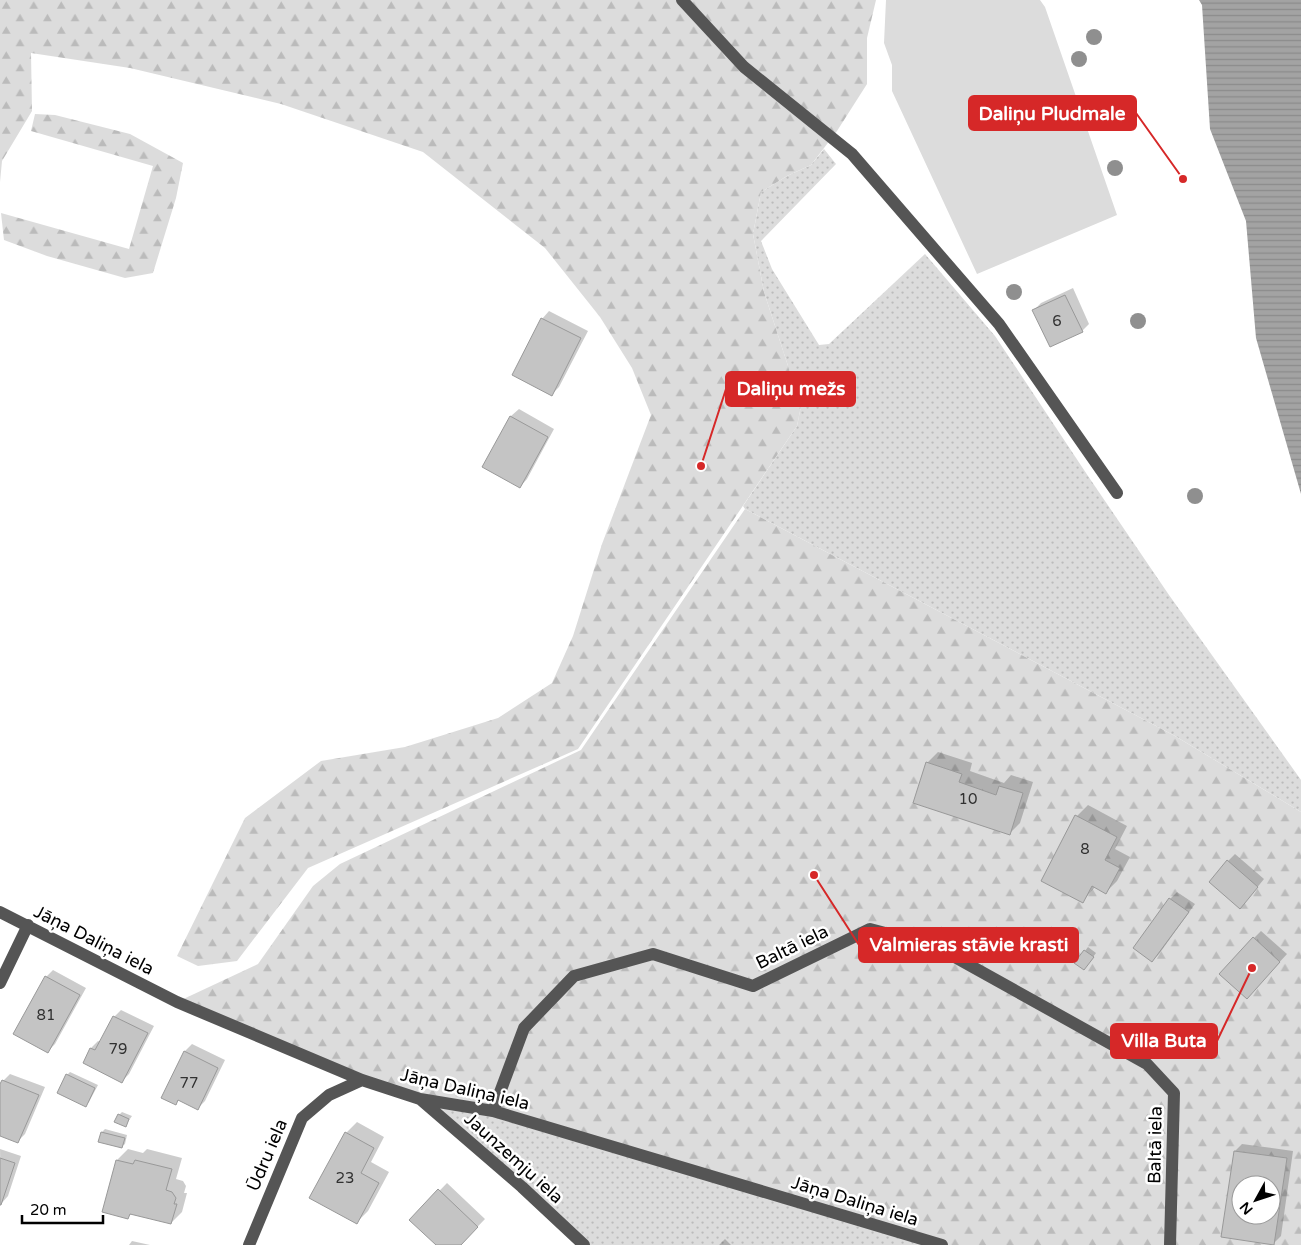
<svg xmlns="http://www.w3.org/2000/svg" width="1301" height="1245" font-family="'Varela Round',sans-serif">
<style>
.grass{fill:url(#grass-dots)}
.forest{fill:url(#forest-firs);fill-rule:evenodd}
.park{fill:#dcdcdc}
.water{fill:url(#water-rules)}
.shadow{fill:#0003;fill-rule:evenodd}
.building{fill:#c4c4c4;stroke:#999;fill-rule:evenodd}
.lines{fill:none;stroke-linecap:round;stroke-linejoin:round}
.minor{stroke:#555;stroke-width:12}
.tree{fill:#8f8f8f}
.labels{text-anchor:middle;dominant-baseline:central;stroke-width:5;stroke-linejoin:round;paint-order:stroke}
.number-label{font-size:15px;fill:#313131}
.street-label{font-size:18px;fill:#000;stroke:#fff}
.leader{fill:none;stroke:#d62828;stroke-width:2}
.callout-dot{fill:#d62828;stroke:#fff;stroke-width:2}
.callout{fill:#d62828;stroke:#d62828;stroke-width:2}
.callout-label{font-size:19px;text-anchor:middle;font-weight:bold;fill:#fff}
</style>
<defs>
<pattern id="grass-dots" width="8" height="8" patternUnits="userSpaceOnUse" patternTransform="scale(1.25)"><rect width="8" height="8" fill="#dcdcdc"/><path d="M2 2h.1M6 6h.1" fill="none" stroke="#bbb" stroke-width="1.8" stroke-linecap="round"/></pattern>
<pattern id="forest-firs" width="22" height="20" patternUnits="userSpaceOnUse" patternTransform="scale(1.25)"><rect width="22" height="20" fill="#dcdcdc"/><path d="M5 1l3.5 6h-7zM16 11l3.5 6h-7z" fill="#bbb"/></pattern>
<pattern id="water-rules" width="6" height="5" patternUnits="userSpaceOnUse" patternTransform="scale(1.25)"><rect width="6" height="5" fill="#a3a3a3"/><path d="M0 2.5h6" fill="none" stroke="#8b8b8b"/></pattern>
</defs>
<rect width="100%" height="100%" fill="#fff"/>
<!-- grass -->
<path class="grass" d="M824 149 836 164 761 241 772 269 819 345 829 344 925 254 995 336 1088 476 1169 595 1301 780V812L1175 736 745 509 743 506 797 426 801 406 764 292 753 234 761 192 787 176 811 165Z
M420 1099 493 1111 942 1245H584Z"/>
<!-- forest -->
<path class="forest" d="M0 0H876L867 38V84L837 131 811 165 787 176 761 192 753 234 764 292 801 406 797 426 578 749 308 868 237 961 198 966 177 956 245 818 321 761 405 747 498 718 552 683 573 636 602 544 651 415 632 368 600 317 545 248 423 152 281 104 130 68 31 53 32 111 2 161 0 182Z
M35 114 55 115 130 134 183 163 176 198 153 273 125 278 47 256 4 240 1 213 129 249 153 166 31 131Z
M745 509 1175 736 1301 812V1245H942L493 1111 420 1099 177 1002 258 964 313 886 340 864 581 750ZM1241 1185H1271V1215H1241Z"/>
<!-- park -->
<path class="park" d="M886 0H1040L1045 7 1117 215 977 274 892 91V65L884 43Z"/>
<!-- water -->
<path class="water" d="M1199 0H1301V494L1256 338 1246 221 1210 129 1202 5Z"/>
<!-- shadow -->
<path class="shadow" d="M1073 288 1089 324 1082 331 1034 310 1041 303Z
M549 311 588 331 559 387 552 394 542 319Z
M519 409 554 429 527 479 520 487 484 467 511 416Z
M938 752 972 763 970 771 1004 783 1011 775 1033 782 1020 823 1009 834 927 763Z
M1088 805 1127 826 1115 849 1130 857 1117 881 1106 892 1095 887 1082 902 1077 816Z
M1235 854 1264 879 1247 900 1228 861Z
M1177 892 1195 904 1159 954 1152 961 1134 948 1170 899Z
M1261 931 1287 954 1254 990V938Z
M1088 947 1096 953 1087 965 1076 963Z
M53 970 86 988 55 1044 48 1051 46 977Z
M121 1010 154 1026 129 1074 122 1081 84 1063 91 1048 98 1041 101 1042 114 1017Z
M192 1044 225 1060 205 1101 198 1108 180 1099 175 1104 185 1051Z
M70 1072 98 1085 89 1102 86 1105 67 1075Z
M10 1074 45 1087 25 1134 18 1141 0 1134V1087L3 1081Z
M122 1112 132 1116 125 1126 119 1115Z
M357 1122 384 1137 371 1162 389 1172 368 1211 357 1222 346 1133Z
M105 1129 127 1135 125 1144 121 1147 99 1141 102 1132Z
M1242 1144 1293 1151 1281 1236 1273 1244 1223 1236 1235 1151ZM1241 1185H1271V1215H1241Z
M0 1149 21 1156 8 1196 1 1204Z
M128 1149 143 1153 147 1149 182 1158 176 1179 183 1181 186 1186 184 1193H187L182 1212 171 1223 132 1213 128 1217 117 1160Z
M447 1183 485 1219 460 1245H437L411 1220Z
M725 1239 731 1245H719Z
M132 1241 150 1245H129Z"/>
<!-- building -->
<path class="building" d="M1065 295 1083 332 1050 347 1032 310Z
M541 318 581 338 552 396 512 375Z
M510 416 548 437 520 488 482 467Z
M926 762 962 774 959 782 996 795 999 786 1023 793 1010 835 913 803Z
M1075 815 1117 837 1105 860 1120 868 1106 894 1092 886 1083 903 1041 881Z
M1227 860 1258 887 1240 909 1209 882Z
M1169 898 1189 912 1152 962 1133 948Z
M1253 937 1280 962 1247 999 1219 974Z
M1084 950 1094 957 1084 970 1074 963Z
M45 976 80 995 48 1053 13 1034Z
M113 1016 148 1033 122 1083 83 1063 90 1048 95 1050Z
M184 1051 218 1068 198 1110 178 1100 176 1105 161 1098Z
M66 1074 95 1088 86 1107 57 1093Z
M2 1080 39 1095 18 1143 0 1136V1084Z
M118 1114 129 1119 126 1127 114 1122Z
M101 1132 125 1138 122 1148 98 1142Z
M345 1132 374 1148 361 1173 379 1183 357 1224 309 1198Z
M1234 1151 1287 1158 1274 1245 1221 1237ZM1241 1185H1271V1215H1241Z
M0 1158 15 1163 1 1205H0Z
M116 1160 133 1164 135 1160 172 1169 166 1190 172 1192 176 1198 174 1204H177L171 1224 130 1214 128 1219 102 1212Z
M438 1189 478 1227 461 1245H436L409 1220Z"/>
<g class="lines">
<!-- minor -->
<path class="minor" d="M682 0 744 67 852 154 999 324 1117 493
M0 912 177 1002 362 1080 420 1099 493 1111 942 1245
M0 983 28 925
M420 1099 522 1187 584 1245
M493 1111 524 1028 574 976 653 954 753 986 870 929 935 946 1147 1064 1174 1093 1170 1245
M249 1245 302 1118 329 1095 362 1080"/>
</g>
<!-- trees -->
<g class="tree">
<circle cx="1094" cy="37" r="8"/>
<circle cx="1079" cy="59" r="8"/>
<circle cx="1115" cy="168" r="8"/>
<circle cx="1014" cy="292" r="8"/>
<circle cx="1138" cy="321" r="8"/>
<circle cx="1195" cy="496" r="8"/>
</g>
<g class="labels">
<!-- number labels -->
<g class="number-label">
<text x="1057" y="321">6</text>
<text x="968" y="799">10</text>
<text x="1085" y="849">8</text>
<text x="46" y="1015">81</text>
<text x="118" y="1049">79</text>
<text x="189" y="1083">77</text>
<text x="345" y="1178">23</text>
</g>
<!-- street labels -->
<g class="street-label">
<text transform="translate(94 940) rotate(27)">Jāņa Daliņa iela</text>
<text transform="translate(792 947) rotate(-26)">Baltā iela</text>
<text transform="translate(465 1089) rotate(13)">Jāņa Daliņa iela</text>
<text transform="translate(1155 1145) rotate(-89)">Baltā iela</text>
<text transform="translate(267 1155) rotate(-67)">Ūdru iela</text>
<text transform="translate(514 1158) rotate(42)">Jaunzemju iela</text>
<text transform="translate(855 1201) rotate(17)">Jāņa Daliņa iela</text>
</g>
</g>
<!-- callouts -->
<path class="leader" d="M1183 179L1136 113M701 466L726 389M814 875L859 945M1252 968L1217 1041"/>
<g class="callout-dot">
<circle cx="1183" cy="179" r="5"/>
<circle cx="701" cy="466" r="5"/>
<circle cx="814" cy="875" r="5"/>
<circle cx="1252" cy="968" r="5"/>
</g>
<g class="callout">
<rect x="969" y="96" width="167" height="34" rx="5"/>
<rect x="726" y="372" width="129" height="34" rx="5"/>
<rect x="859" y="928" width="219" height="34" rx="5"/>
<rect x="1111" y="1024" width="106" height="34" rx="5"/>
</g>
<g class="callout-label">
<text x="1052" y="120">Daliņu Pludmale</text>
<text x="791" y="395">Daliņu mežs</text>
<text x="969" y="951">Valmieras stāvie krasti</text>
<text x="1164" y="1047">Villa Buta</text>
</g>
<!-- north arrow -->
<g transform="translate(1256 1200) rotate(230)"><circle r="24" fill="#ffffff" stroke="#999999"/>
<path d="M0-4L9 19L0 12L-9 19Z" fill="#000000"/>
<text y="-8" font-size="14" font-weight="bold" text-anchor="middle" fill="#000000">N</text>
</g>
<!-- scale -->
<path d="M22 1215v8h81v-8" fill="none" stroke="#000000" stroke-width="2.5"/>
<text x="30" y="1215" font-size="15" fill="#000000" stroke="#ffffff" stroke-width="4" paint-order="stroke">20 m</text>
</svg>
